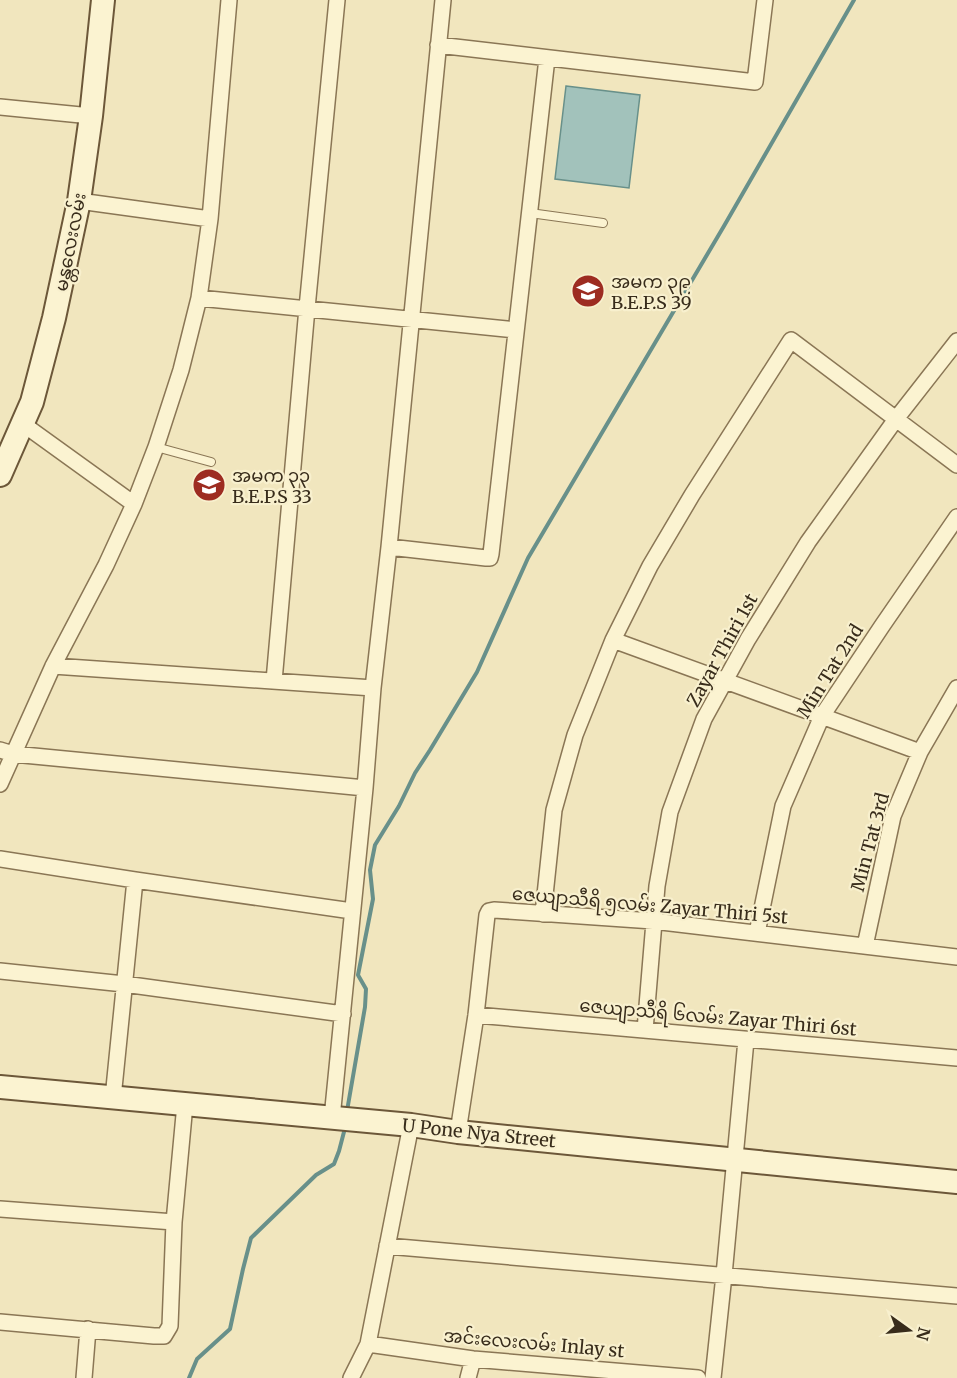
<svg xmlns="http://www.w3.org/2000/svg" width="957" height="1378" font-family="Merriweather,'Noto Sans Myanmar',serif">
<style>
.water{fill:#a2c2bb;stroke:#68908a;stroke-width:1.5}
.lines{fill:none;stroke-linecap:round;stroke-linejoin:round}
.stream{stroke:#68908a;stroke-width:4}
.lane-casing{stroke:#8a7655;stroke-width:10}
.street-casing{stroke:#8a7655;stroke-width:18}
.secondary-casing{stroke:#6c5739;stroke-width:26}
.lane{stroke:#fbf3d1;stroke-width:8}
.street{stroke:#fbf3d1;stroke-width:15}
.secondary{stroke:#fbf3d1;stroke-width:22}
.labels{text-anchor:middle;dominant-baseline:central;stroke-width:4.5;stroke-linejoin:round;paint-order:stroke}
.street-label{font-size:18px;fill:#382c1b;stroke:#f8f0ce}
.poi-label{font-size:18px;fill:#382c1b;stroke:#f8f0ce;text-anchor:start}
</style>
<rect width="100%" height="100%" fill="#f1e6be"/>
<!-- water -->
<path class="water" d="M566 86 640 95 629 188 555 179Z"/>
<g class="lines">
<!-- stream -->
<path class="stream" d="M347 1111 365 1007 366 989 358 975 373 899 370 870 375 845 399 806 415 773 430 750 477 672 528 558 724 226 854 0
M189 1378 197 1359 230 1329 243 1269 251 1238 316 1175 334 1164 339 1151 345 1128"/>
<defs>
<path id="lane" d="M530 213 603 223
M156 447 211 462"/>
<path id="street" d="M438 45 755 82 765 0
M0 107 91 116
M79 201 210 219
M199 298 516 330
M23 424 134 504
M389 547 486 558H490L491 554 547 58
M613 640 920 752
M53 666 373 688
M274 681 307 308 337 0
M0 750 13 754 365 788
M0 784 53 666 106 565 134 504 156 447 181 370 199 298 210 219 229 0
M0 859 135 880 352 911
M543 914 554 810 575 735 613 640 650 566 692 495 791 340 957 465
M757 933 783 806 822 716 882 626 957 517
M865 946 893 816 920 752 957 688
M0 971 124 984 343 1014
M476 1015 957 1058
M645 1030 657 886 670 812 704 719 748 639 808 542 896 419 957 341
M113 1098 135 880
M332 1118 365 788 373 688 389 547 443 0
M458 1132 476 1015 487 915 489 911 494 910 653 921 957 957
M0 1209 174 1222
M387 1246 957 1296
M0 1322 154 1336H164L170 1326 174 1222 185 1104
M368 1344 473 1359 698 1378
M84 1378 88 1329
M351 1378 368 1344 411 1125
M468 1378 473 1359
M713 1378 724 1275 746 1040"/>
<path id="secondary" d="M0 475 32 402 54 318 79 201 91 116 103 0
M0 1087 411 1125 458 1132 957 1182"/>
</defs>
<!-- lane casing -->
<use href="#lane" class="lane-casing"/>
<!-- street casing -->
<use href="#street" class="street-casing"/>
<!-- secondary casing -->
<use href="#secondary" class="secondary-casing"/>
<!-- lane -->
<use href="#lane" class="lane"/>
<!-- street -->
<use href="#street" class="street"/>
<!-- secondary -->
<use href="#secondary" class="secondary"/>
</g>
<!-- icons -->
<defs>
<symbol id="school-disc" viewBox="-11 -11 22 22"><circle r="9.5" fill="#9d2c21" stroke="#f8f0ce"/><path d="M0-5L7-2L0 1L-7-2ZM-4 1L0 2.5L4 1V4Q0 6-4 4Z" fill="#fff"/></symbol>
</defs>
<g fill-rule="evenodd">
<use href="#school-disc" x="569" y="272" width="38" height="38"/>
<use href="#school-disc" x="190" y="466" width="38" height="38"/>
</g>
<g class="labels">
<!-- street labels -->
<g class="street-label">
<text transform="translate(70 242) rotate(-79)">မန္တလေးလမ်း</text>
<text transform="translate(722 650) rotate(-61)">Zayar Thiri 1st</text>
<text transform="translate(830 671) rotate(-58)">Min Tat 2nd</text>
<text transform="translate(870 842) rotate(-75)">Min Tat 3rd</text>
<text transform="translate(650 905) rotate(5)">ဇေယျာသီရိ ၅လမ်း Zayar Thiri 5st</text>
<text transform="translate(718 1017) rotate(5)">ဇေယျာသီရိ ၆လမ်း Zayar Thiri 6st</text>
<text transform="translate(479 1133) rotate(6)">U Pone Nya Street</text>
<text transform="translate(534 1343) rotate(5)">အင်းလေးလမ်း Inlay st</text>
</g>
<!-- poi labels -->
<g class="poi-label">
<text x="611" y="281">အမက ၃၉<tspan x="611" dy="21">B.E.P.S 39</tspan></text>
<text x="232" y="475">အမက ၃၃<tspan x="232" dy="21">B.E.P.S 33</tspan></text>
</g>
</g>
<!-- north arrow -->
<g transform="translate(909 1330) rotate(105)" stroke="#f8f0ce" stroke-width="4.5" paint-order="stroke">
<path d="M0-4.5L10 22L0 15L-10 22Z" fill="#382c1b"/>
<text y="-9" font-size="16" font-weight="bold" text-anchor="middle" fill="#382c1b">N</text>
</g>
</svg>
